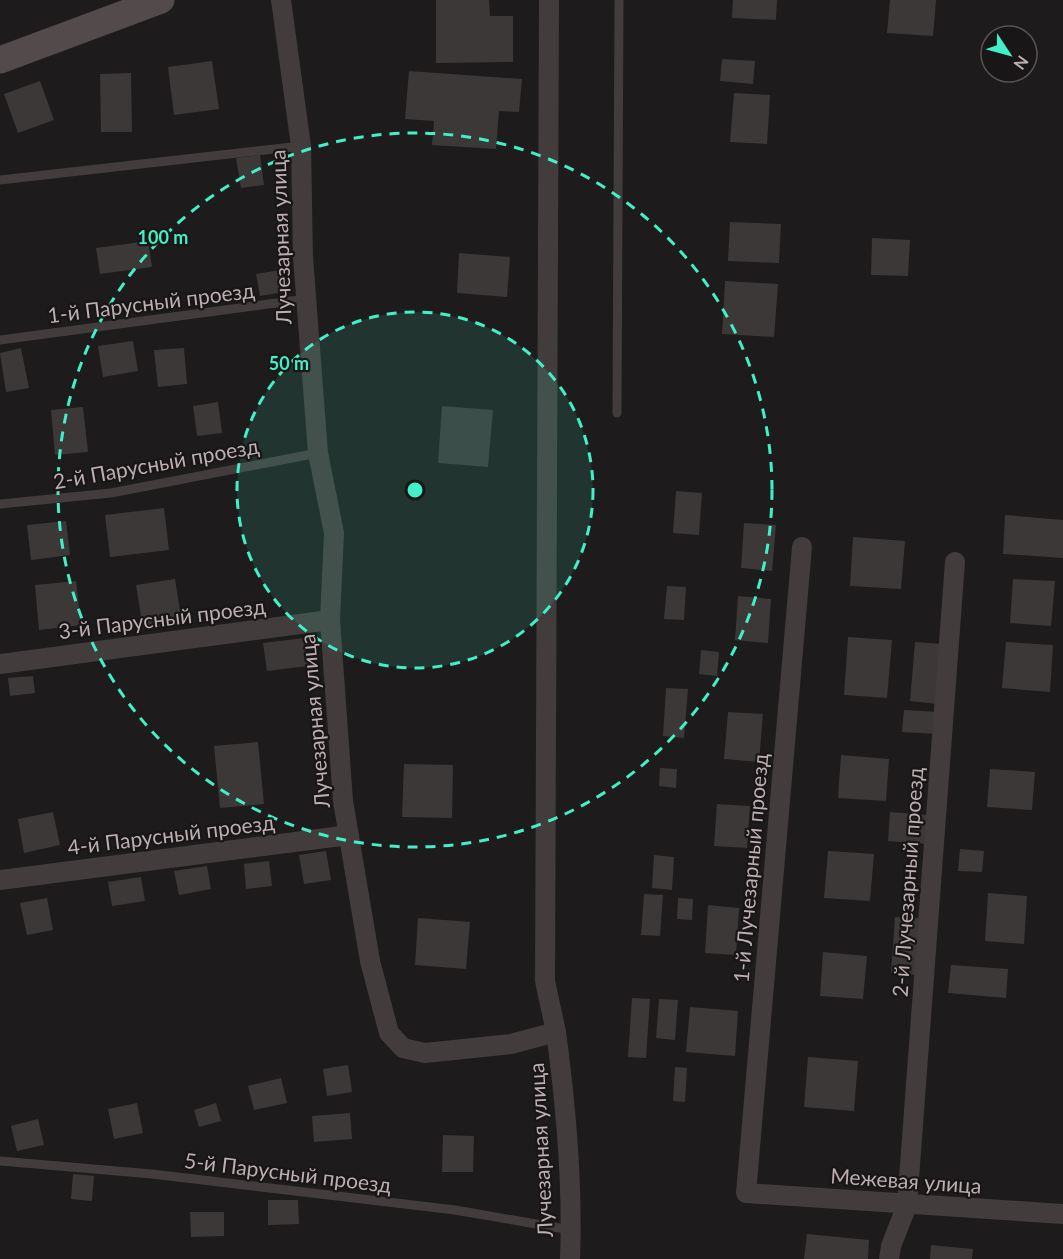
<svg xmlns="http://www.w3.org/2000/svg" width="1063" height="1259" font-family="Lato,sans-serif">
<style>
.building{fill:#3c3838}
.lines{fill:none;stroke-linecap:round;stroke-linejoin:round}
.lane{stroke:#423c3c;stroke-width:9}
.street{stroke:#423c3c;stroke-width:20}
.secondary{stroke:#524a4b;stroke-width:27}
.ring{fill:none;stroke:#41f0c6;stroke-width:3;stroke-dasharray:10 8}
.labels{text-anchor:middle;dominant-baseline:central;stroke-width:4.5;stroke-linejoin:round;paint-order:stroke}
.street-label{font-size:21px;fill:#bcaeb1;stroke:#181616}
.centre{fill:#41f0c6;stroke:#181616;stroke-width:3}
.ring-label{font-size:18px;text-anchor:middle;font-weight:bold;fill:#41f0c6;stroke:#181616;stroke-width:4.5;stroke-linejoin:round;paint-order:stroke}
</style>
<rect width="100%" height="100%" fill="#1d1b1b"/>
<!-- building -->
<path class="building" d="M436 0H489L490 16H513V62L436 63Z
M733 0H777L776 20 732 18Z
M890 0H936L933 36 887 33Z
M722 59 755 61 753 84 720 81Z
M212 61 219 109 174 115 168 67Z
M409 71 522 79 519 112 499 111 496 149 432 145 434 121 405 119Z
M131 73 132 132H101L100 74Z
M40 81 54 120 18 133 4 94Z
M734 93 770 95 767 144 730 142Z
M260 155 264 185 241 188 236 158Z
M730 222 781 224 779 263 728 261Z
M872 238 910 240 908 276 871 275Z
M148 241 152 267 100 274 96 248Z
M459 253 510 257 507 297 457 293Z
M280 270 284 292 260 296 256 274Z
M725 281 778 284 774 337 722 334Z
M133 341 138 371 103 377 98 346Z
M21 348 29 388 6 392 0 353Z
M184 348 187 384 158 387 154 350Z
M218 402 222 433 197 436 193 406Z
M442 406 493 410 488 467 438 463Z
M83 407 88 452 55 455 51 410Z
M676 491 702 493 699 535 673 533Z
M164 508 169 550 110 557 105 515Z
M1005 515 1063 520V558L1003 554Z
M66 521 70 555 31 560 27 525Z
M744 523 776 525 772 571 741 568Z
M853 537 905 541 901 589 850 586Z
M175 579 182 623 143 629 136 585Z
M1013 579 1055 581 1051 626 1010 623Z
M76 581 81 625 39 630 35 585Z
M667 586 686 587 684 620 664 619Z
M738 596 771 599 768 643 735 640Z
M848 637 892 640 887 698 844 695Z
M304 638 308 666 267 671 263 643Z
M915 642 943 644 938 704 910 701Z
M1006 642 1053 645 1050 692 1002 688Z
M701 650 719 652 717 676 699 674Z
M33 676 35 693 10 696 8 678Z
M666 688 688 689 684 738 663 736Z
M904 710 939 712 937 734 902 732Z
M728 712 763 714 759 762 724 759Z
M258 742 264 804 220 808 214 746Z
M841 755 889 759 886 801 838 798Z
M404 764 453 765 452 818 402 817Z
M660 768 677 769 676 788 659 786Z
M990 769 1035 772 1032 810 987 807Z
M717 804 750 806 747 848 714 846Z
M53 812 60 845 24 853 18 819Z
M890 812 928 815 926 844 888 841Z
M960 849 984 851 982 872 958 871Z
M326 851 331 880 304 884 299 855Z
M828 851 874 854 870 901 824 898Z
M654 855 674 857 672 890 652 888Z
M269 861 272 886 246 889 244 864Z
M207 866 211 889 179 895 174 871Z
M141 877 145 901 112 906 108 882Z
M988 893 1027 896 1024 944 985 941Z
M644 894 663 895 660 936 641 935Z
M47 898 53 930 27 935 20 903Z
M678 898 693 899 692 920 677 919Z
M708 905 739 908 736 955 705 953Z
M895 917 920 918 916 975 891 973Z
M418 918 470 922 466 969 415 965Z
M823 952 867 956 863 999 820 996Z
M951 965 1008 969 1006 998 948 993Z
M632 998 650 999 646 1058 628 1057Z
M659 999 678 1000 675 1040 656 1038Z
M690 1007 738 1011 735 1056 686 1052Z
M808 1057 858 1061 854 1111 804 1107Z
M348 1065 352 1092 327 1096 323 1069Z
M675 1067 687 1068 685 1102 673 1101Z
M281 1078 287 1103 254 1110 248 1086Z
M137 1103 143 1133 114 1139 108 1109Z
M216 1103 221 1121 199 1127 194 1110Z
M350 1113 352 1139 314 1142 312 1116Z
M38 1119 44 1145 17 1151 11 1126Z
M443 1135 474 1136 473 1172H442Z
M73 1174 94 1176 92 1201 71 1199Z
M268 1200H298L299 1224 268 1225Z
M190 1212H224V1236L191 1237Z
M807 1234 869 1240 868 1259H804Z
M931 1245 973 1249 972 1259H930Z"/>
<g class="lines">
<!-- lane -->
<path class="lane" d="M0 180 301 146
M0 340 306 299
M617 413 619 0
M0 504 111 493 318 453
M0 1161 152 1174 455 1210 571 1230"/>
<!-- street -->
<path class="street" d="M281 0 301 146 303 257 318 453 334 533 330 620 343 801 370 961 389 1033 403 1048 425 1053 511 1044 556 1032C566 1106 573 1184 570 1259
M549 0 545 981 556 1032
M802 547 746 1193 1063 1214
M0 664 330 620
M0 880 349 835
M889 1259 891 1246 907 1205 955 562"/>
<!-- secondary -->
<path class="secondary" d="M0 60 161 0"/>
</g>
<!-- distance rings -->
<circle cx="415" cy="490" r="178" fill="#41f0c6" fill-opacity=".12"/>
<g class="ring">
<circle cx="415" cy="490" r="178"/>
<circle cx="415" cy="490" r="357"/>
</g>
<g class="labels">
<!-- street labels -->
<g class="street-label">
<text transform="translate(280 237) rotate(-92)">Лучезарная улица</text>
<text transform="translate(151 302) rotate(-7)">1-й Парусный проезд</text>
<text transform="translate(156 463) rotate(-10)">2-й Парусный проезд</text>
<text transform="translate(162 618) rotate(-7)">3-й Парусный проезд</text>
<text transform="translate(314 721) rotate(-95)">Лучезарная улица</text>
<text transform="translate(171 834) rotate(-7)">4-й Парусный проезд</text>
<text transform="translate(750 868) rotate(-85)">1-й Лучезарный проезд</text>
<text transform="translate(907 882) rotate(-86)">2-й Лучезарный проезд</text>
<text transform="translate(540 1150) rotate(-93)">Лучезарная улица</text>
<text transform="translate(288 1172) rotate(7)">5-й Парусный проезд</text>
<text transform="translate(906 1180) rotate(4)">Межевая улица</text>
</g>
</g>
<circle cx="415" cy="490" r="9" class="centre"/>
<g class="ring-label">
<text x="163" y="244">100 m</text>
<text x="289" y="370">50 m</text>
</g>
<!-- north arrow -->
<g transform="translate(1009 54) rotate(126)"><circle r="28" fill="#181616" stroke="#5a5354" stroke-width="1.5"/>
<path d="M0-4.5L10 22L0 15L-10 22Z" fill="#41f0c6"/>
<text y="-9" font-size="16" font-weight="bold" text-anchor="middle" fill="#bcaeb1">N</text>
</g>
</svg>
